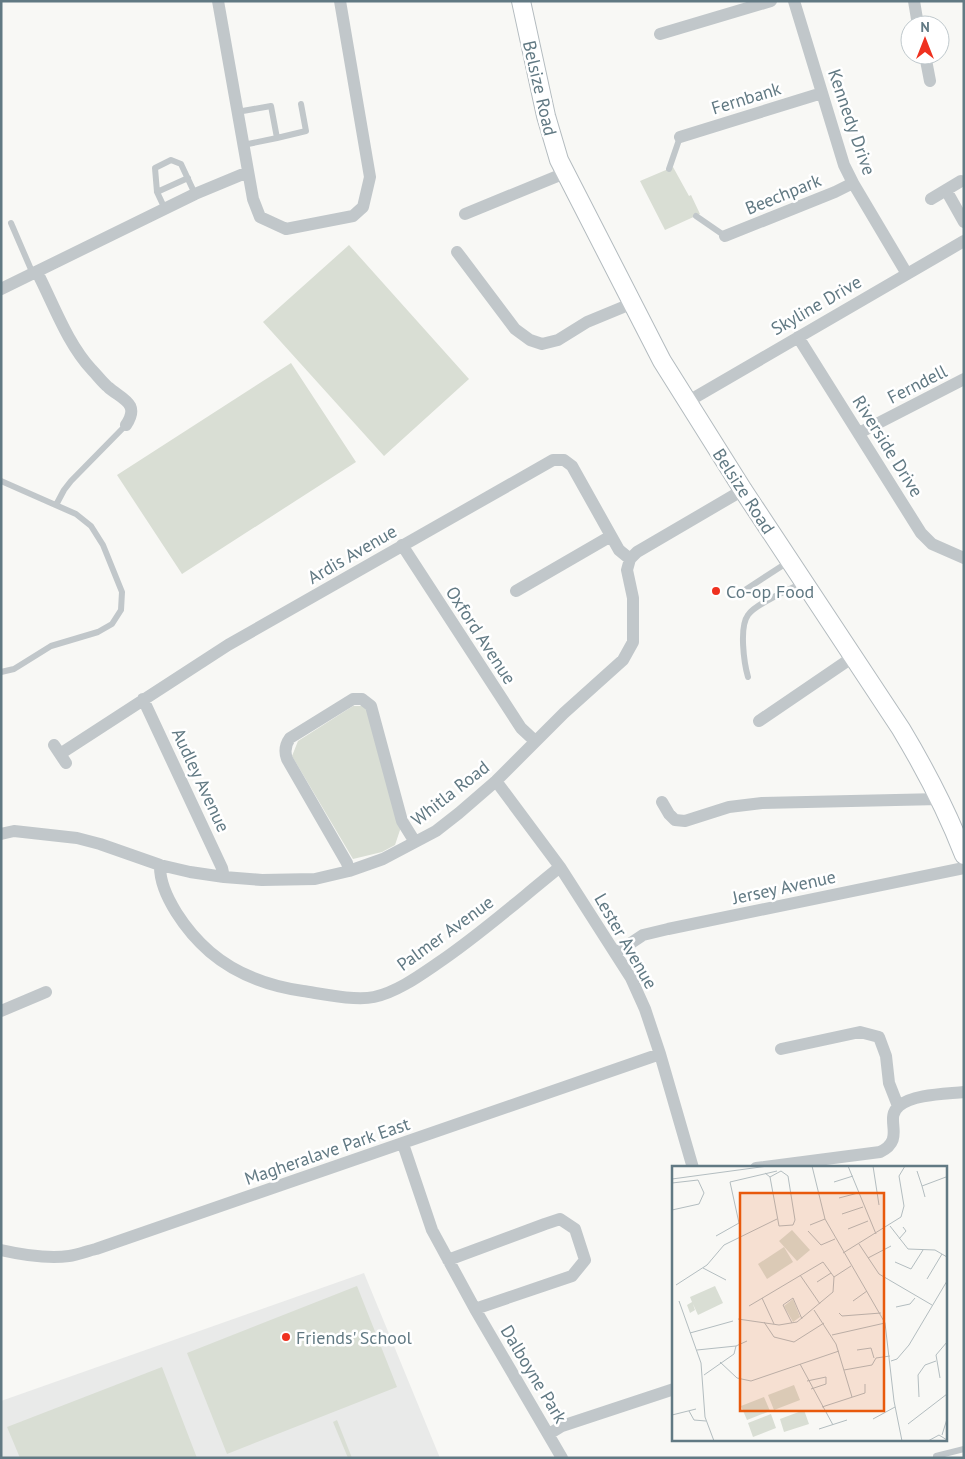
<svg xmlns="http://www.w3.org/2000/svg" width="965" height="1459" font-family="'PT Sans',sans-serif">
<style>
.built{fill:#e9eae9}
.green{fill:#d9ded4}
.lines{fill:none;stroke-linecap:round;stroke-linejoin:round}
.secondary-casing{stroke:#b3bbbf;stroke-width:20}
.lane{stroke:#c1c7ca;stroke-width:6}
.street{stroke:#c1c7ca;stroke-width:12}
.secondary{stroke:#fff;stroke-width:18}
.poi-dot{fill:#ef311f;stroke:#fff;stroke-width:2}
.labels{text-anchor:middle;dominant-baseline:central;stroke-width:5;stroke-linejoin:round;paint-order:stroke}
.street-label{font-size:18px;fill:#617983;stroke:#fff}
.poi-label{font-size:18px;fill:#617983;stroke:#fff;text-anchor:start}
.inset-road{fill:none;stroke:#b3bdc0;stroke-width:1}
.view{fill:#e8590c;fill-opacity:0.15;stroke:#e8590c;stroke-width:2.5}
.inset-edge{fill:none;stroke:#617983;stroke-width:2.5}
</style>
<rect width="100%" height="100%" fill="#f8f8f5"/>
<!-- built -->
<path class="built" d="M364 1273 440 1458H1V1401Z"/>
<!-- green -->
<path class="green" d="M673 167 689 196 691 195 700 214 665 230 640 181Z
M349 245 469 379 384 456 263 322Z
M291 363 356 462 182 574 117 475Z
M353 706H364L369 712 401 827 395 845 382 852 353 859 292 756 298 741Z
M357 1286 397 1387 227 1454 187 1353Z
M162 1367 197 1458H20L7 1427Z
M337 1420 352 1458H348L333 1422Z"/>
<g class="lines">
<defs>
<path id="secondary" d="M521 1 546 116 559 160 662 361 743 490 901 729C925 769 947 811 964 855"/>
</defs>
<!-- secondary casing -->
<use href="#secondary" class="secondary-casing"/>
<!-- lane -->
<path class="lane" d="M237 112 271 106 277 138
M243 145 277 138 306 131 301 104
M669 169 680 137
M188 178 157 192 155 168 171 160 181 164 195 194
M157 192 165 209
M696 216 725 236
M11 223 33 274
M1 481 76 514 91 526 103 545 122 592 121 610 112 624 98 632 51 646 14 669 1 672
M56 505 64 490 71 481 126 425
M745 590 788 562
M748 677C744 663 739 627 748 615 755 604 789 590 802 583
M936 1458V1456L964 1449"/>
<!-- street -->
<path class="street" d="M218 1 253 199 260 217 286 229 353 216 363 207 370 177 340 1
M794 1 844 165 853 183 907 274
M914 1 918 25
M660 34 771 1
M925 55 930 81
M680 137 822 93
M946 190 964 222
M931 199 961 181
M465 214 565 173
M725 236 835 192 853 183
M457 252 515 329 530 340 542 344 558 340 587 322 633 303
M37 272C54 305 67 343 92 370 97 375 102 382 108 387 121 399 141 403 126 425
M1 289 195 194 248 172
M798 337 921 533 932 544 964 558
M687 402 964 241
M859 433 964 379
M402 545 521 728 535 741
M516 591 611 536
M143 699 222 868 224 877
M759 721 853 657
M54 745 66 763
M60 754 228 645 553 460H564L572 466 619 550 630 559
M496 781 560 867 631 978 645 1009 660 1054 693 1168
M662 802 669 814 675 820 685 821 729 807 762 803 940 799
M1 834 14 831 77 838 100 844 160 865 190 872 224 877 262 880 315 879 349 871 383 859 436 831 459 813 496 781 564 713 623 660 633 642V598L627 570 630 559 637 552 743 490
M160 865C159 895 188 933 210 952 237 975 268 986 303 991 323 994 355 1001 374 997 397 992 419 976 438 963 481 934 520 899 560 867
M349 871 347 863 287 759C284 751 285 745 290 738L353 699H362L371 706 402 821 415 842
M616 953 643 935 668 929 964 868
M1 1011 46 992
M781 1049 860 1032 879 1037 886 1056 889 1083 898 1106
M403 1144 432 1230 475 1309 562 1458
M756 1168 880 1152C907 1139 883 1119 899 1106 913 1094 946 1094 964 1092
M1 1250C23 1255 46 1259 69 1256 78 1255 87 1251 96 1249L660 1054
M448 1260 545 1224 560 1219 575 1229 585 1260 572 1276 475 1309
M549 1434 562 1426 674 1389"/>
<!-- secondary -->
<use href="#secondary" class="secondary"/>
</g>
<!-- markers -->
<g class="poi-dot">
<circle cx="716" cy="591" r="5"/>
<circle cx="286" cy="1337" r="5"/>
</g>
<g class="labels">
<!-- street labels -->
<g class="street-label">
<text transform="translate(540 88) rotate(77)">Belsize Road</text>
<text transform="translate(746 98) rotate(-17)">Fernbank</text>
<text transform="translate(852 122) rotate(71)">Kennedy Drive</text>
<text transform="translate(783 194) rotate(-22)">Beechpark</text>
<text transform="translate(816 305) rotate(-30)">Skyline Drive</text>
<text transform="translate(917 384) rotate(-27)">Ferndell</text>
<text transform="translate(888 446) rotate(58)">Riverside Drive</text>
<text transform="translate(744 491) rotate(57)">Belsize Road</text>
<text transform="translate(352 554) rotate(-30)">Ardis Avenue</text>
<text transform="translate(481 635) rotate(57)">Oxford Avenue</text>
<text transform="translate(201 780) rotate(65)">Audley Avenue</text>
<text transform="translate(450 793) rotate(-38)">Whitla Road</text>
<text transform="translate(784 887) rotate(-12)">Jersey Avenue</text>
<text transform="translate(445 933) rotate(-36)">Palmer Avenue</text>
<text transform="translate(626 941) rotate(60)">Lester Avenue</text>
<text transform="translate(327 1151) rotate(-19)">Magheralave Park East</text>
<text transform="translate(534 1374) rotate(59)">Dalboyne Park</text>
</g>
<!-- poi labels -->
<g class="poi-label">
<text x="726" y="591">Co-op Food</text>
<text x="296" y="1337">Friends' School</text>
</g>
</g>
<!-- overview -->
<g transform="translate(672 1166)">
<rect width="275" height="275" fill="#f8f8f5"/>
<path d="M120 64 138 84 125 95 107 75ZM112 81 121 96 95 113 86 98ZM43 120 51 137 26 149 21 138 23 144 18 147 15 139 20 136 18 131ZM121 133 128 151 121 156 112 140ZM122 219 128 234 102 244 96 229ZM92 231 98 245 75 254 69 240ZM132 244 137 258 112 266 108 253ZM99 248 104 262 81 271 76 257Z" fill="#d9ded4"/>
<path class="inset-road" d="M140 0 153 53 213 157 222 235 230 275M176 0 204 68M201 0 207 39M245 5 250 20M93 7 98 11 107 60 121 59 123 54 116 10 109 5 98 11M0 13 96 0M162 16 181 10M0 17 26 14 32 27 27 38 0 44M253 31 250 20 274 11M167 32 186 27M170 48 191 41M138 59 153 53M218 60 236 83 263 84 275 91M176 63 196 55M136 65 149 79 163 73M44 70 67 57 58 16 105 5M227 73 234 65 231 61M187 78 207 108 260 139M171 87 229 51 232 40 227 10 233 0M196 92 219 80M223 96 239 103 251 84M31 102 54 114M128 109 148 138M255 113 270 88M145 116 159 107M4 119 35 99 52 79 105 53M90 132 102 158M7 135 29 197 33 251 42 275M181 135 195 125M77 140 151 96 162 111M224 141 238 138 243 132M142 144 164 178 180 231M167 147 170 150 209 147M66 153 107 159 125 156 161 126 162 111 179 100M92 156 102 171 122 176 152 157M120 157 111 139 121 132 130 153M18 167 61 155M160 169 213 157M25 184 64 180 75 175M185 184 199 182 202 192M219 195 225 193 237 179 275 115M48 196 65 212 79 215 167 185M128 198 161 259M172 204 200 199 204 192 218 190M32 209 62 188 64 180M268 212 264 189 275 176M135 215 154 211V218L139 223M247 231 246 209 253 199 264 195M150 241 193 227V218M17 245 22 254 34 255M0 249 24 243M201 253 223 241M236 258 275 228M147 263 175 254M270 269 275 253M256 275 267 269 275 274"/>
<path class="view" d="M68 27H212V245H68Z"/>
<rect width="275" height="275" class="inset-edge"/>
</g>
<!-- border -->
<rect width="965" height="1459" fill="none" stroke="#617983" stroke-width="5"/>
<!-- north arrow -->
<g transform="translate(925 40)"><circle r="24" fill="#ffffff" stroke="#c0c9cd"/>
<path d="M0-4L9 19L0 12L-9 19Z" fill="#ef311f"/>
<text y="-8" font-size="14" font-weight="bold" text-anchor="middle" fill="#617983">N</text>
</g>
</svg>
